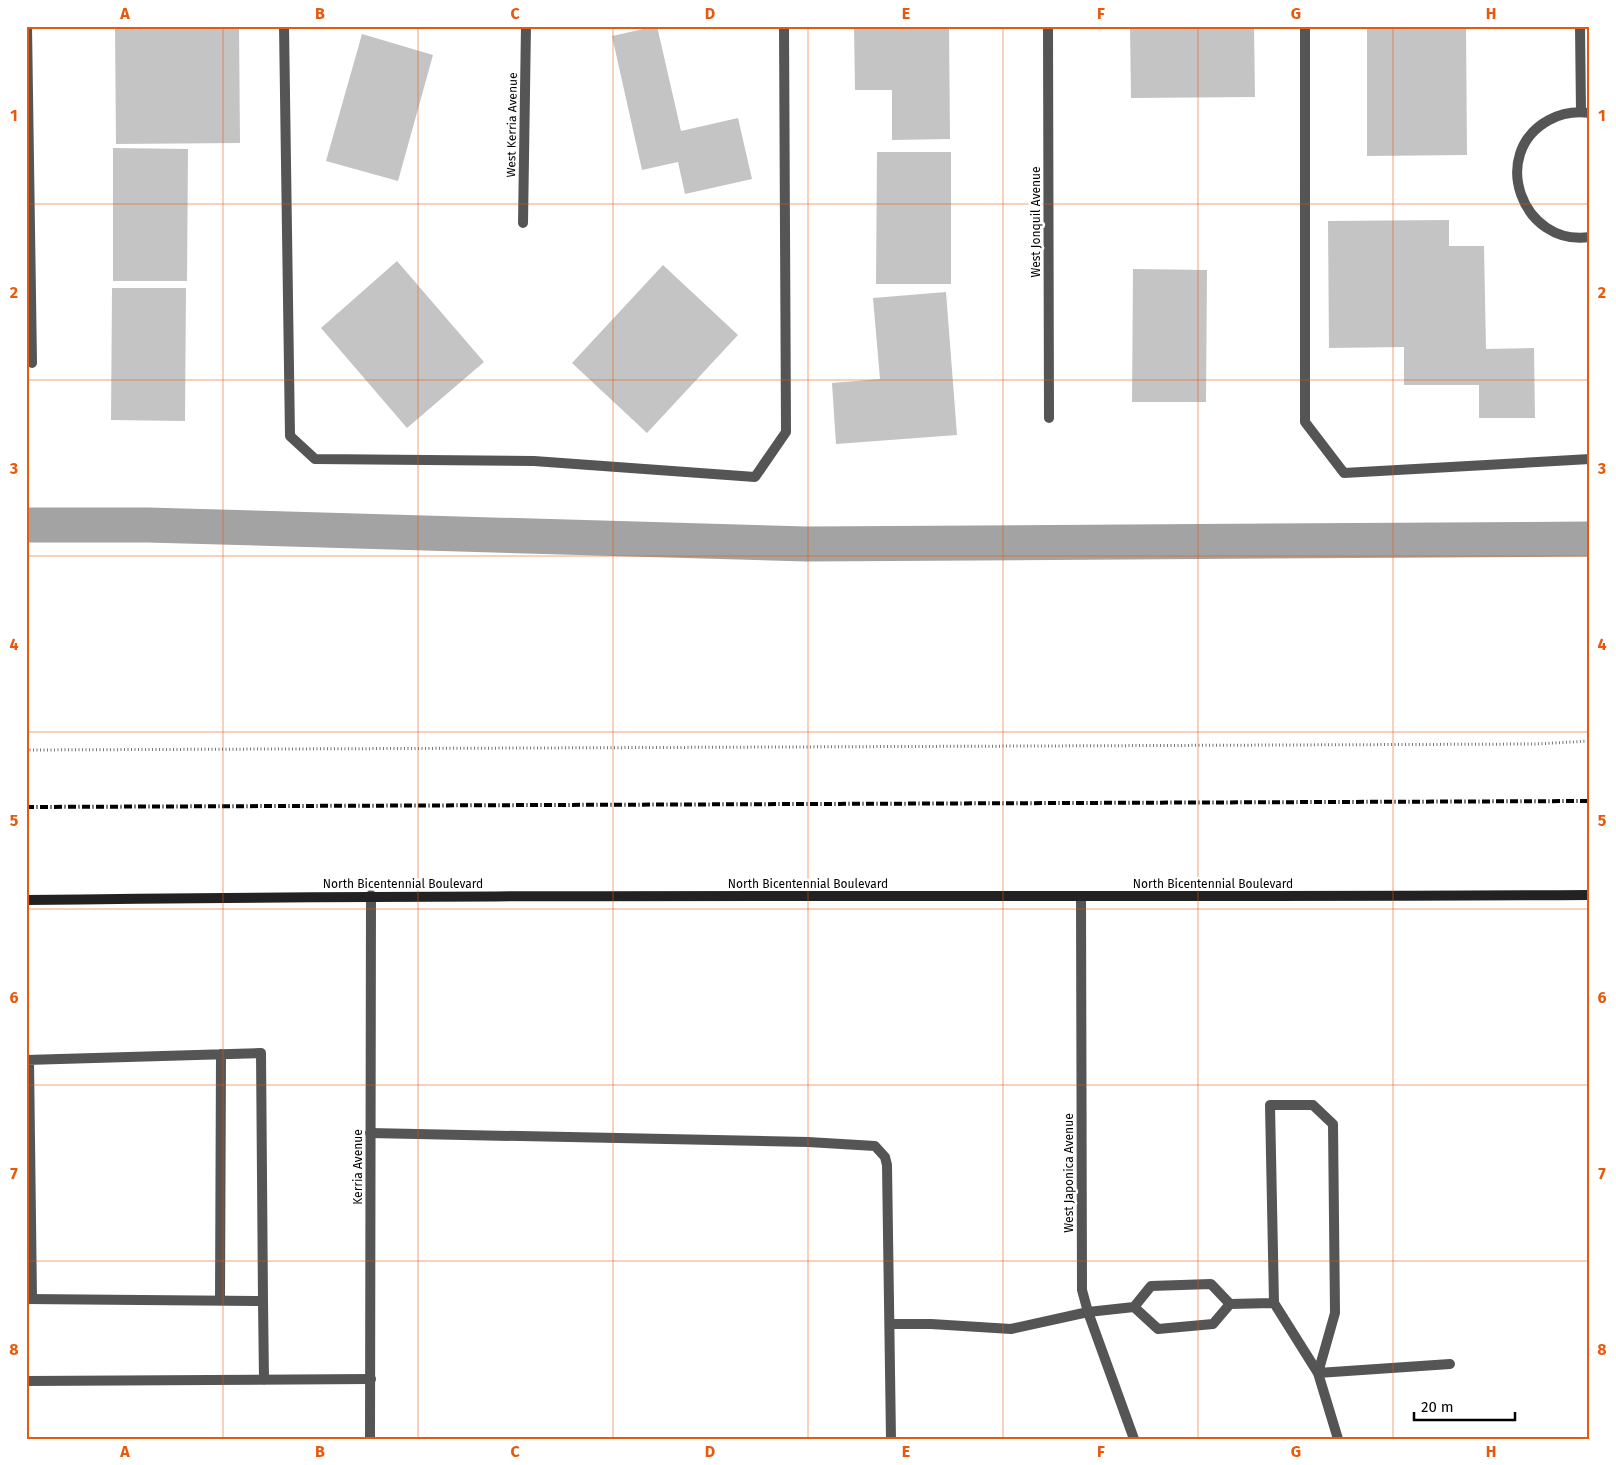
<svg xmlns="http://www.w3.org/2000/svg" width="1616" height="1465" font-family="'Fira Sans',sans-serif">
<style>
.lines{fill:none;stroke-linecap:round;stroke-linejoin:round}
.canal{stroke:#a3a3a3;stroke-width:35}
.building{fill:#c4c4c4}
.path{stroke:#777;stroke-width:3;stroke-dasharray:1 2.5;stroke-linecap:butt}
.service{stroke:#555;stroke-width:10}
.minor{stroke:#555;stroke-width:10}
.secondary{stroke:#222;stroke-width:10}
.rail{stroke:#000;stroke-width:4;stroke-dasharray:8 2.5 1 2.5;stroke-linecap:butt}
.grid{fill:none;stroke:#e8590c;stroke-width:1;stroke-opacity:0.55}
.labels{text-anchor:middle;dominant-baseline:central;stroke-width:5;stroke-linejoin:round;paint-order:stroke}
.street-label{font-size:12px;fill:#000;stroke:#fff}
.neatline{fill:none;stroke:#e8590c;stroke-width:2}
.grid-label{font-size:16px;text-anchor:middle;font-weight:bold;fill:#e8590c}
</style>
<rect width="100%" height="100%" fill="#fff"/>
<g class="lines">
<!-- canal -->
<path class="canal" d="M26 525H148L807 544 1590 539"/>
</g>
<!-- building -->
<path class="building" d="M115 26H239L240 143 116 144Z
M657 26 681 131 738 118 752 179 685 194 678 162 642 170 612 36Z
M854 26H949L950 139 892 140V90H855Z
M1130 26H1254L1255 97 1131 98Z
M1367 26H1466L1467 155 1367 156Z
M362 34 433 55 398 181 326 161Z
M113 148 188 149 187 281H113Z
M877 152H951V284H876Z
M1449 220V246H1484L1486 349 1534 348 1535 418H1479V385H1404V347L1329 348 1328 221Z
M397 261 484 362 407 428 321 328Z
M663 265 738 335 647 433 572 363Z
M1133 269 1207 270 1206 402H1132Z
M112 288H186L185 421 111 420Z
M946 292 957 435 836 444 832 383 880 379 873 298Z"/>
<g class="lines">
<!-- path -->
<path class="path" d="M26 750 1535 744 1590 741"/>
<!-- service -->
<path class="service" d="M284 26 290 436 315 459 534 461 755 477 786 432 784 26
M1305 26V422L1344 473 1590 459
M26 1060 261 1053 263 1301
M29 1060 32 1299
M370 1133 808 1142 875 1146 885 1157 887 1165 891 1439
M26 1299 263 1301 264 1380
M220 1300 221 1054
M1274 1303 1318 1373 1338 1439
M1230 1304 1274 1303 1270 1105H1313L1333 1124 1335 1313 1318 1373 1450 1364
M891 1324H931L1011 1329 1088 1312 1134 1307 1151 1286 1211 1284 1230 1304 1213 1324 1158 1329 1134 1307
M26 1381 371 1379"/>
<!-- minor -->
<path class="minor" d="M27 26 32 363
M1048 26 1049 418
M1580 26 1581 112
M1590 113C1575 111 1562 113 1549 120 1488 153 1522 247 1590 237
M523 223 526 26
M1081 897 1082 1290 1088 1312 1134 1439
M370 1439 371 895"/>
<!-- secondary -->
<path class="secondary" d="M26 900C547 893 1069 898 1590 895"/>
<!-- rail -->
<path class="rail" d="M26 807 1590 801"/>
</g>
<!-- grid -->
<path class="grid" d="M223 26V1439M418 26V1439M613 26V1439M808 26V1439M1003 26V1439M1198 26V1439M1393 26V1439M26 204H1590M26 380H1590M26 556H1590M26 732H1590M26 909H1590M26 1085H1590M26 1261H1590"/>
<g class="labels">
<!-- street labels -->
<g class="street-label">
<text transform="translate(512 125) rotate(-89)">West Kerria Avenue</text>
<text transform="translate(1036 222) rotate(-90)">West Jonquil Avenue</text>
<text x="403" y="884">North Bicentennial Boulevard</text>
<text x="808" y="884">North Bicentennial Boulevard</text>
<text x="1213" y="884">North Bicentennial Boulevard</text>
<text transform="translate(358 1167) rotate(-90)">Kerria Avenue</text>
<text transform="translate(1069 1173) rotate(-90)">West Japonica Avenue</text>
</g>
</g>
<!-- border -->
<rect width="1616" height="1465" fill="none" stroke="#ffffff" stroke-width="55"/>
<!-- scale -->
<path d="M1414 1412v8h101v-8" fill="none" stroke="#000000" stroke-width="2.5"/>
<text x="1421" y="1412" font-size="15" fill="#000000" stroke="#ffffff" stroke-width="4" paint-order="stroke">20 m</text>
<rect x="28" y="28" width="1560" height="1410" class="neatline"/>
<g class="grid-label">
<text x="125" y="19">A</text>
<text x="320" y="19">B</text>
<text x="515" y="19">C</text>
<text x="710" y="19">D</text>
<text x="906" y="19">E</text>
<text x="1101" y="19">F</text>
<text x="1296" y="19">G</text>
<text x="1491" y="19">H</text>
<text x="14" y="121">1</text>
<text x="1602" y="121">1</text>
<text x="14" y="298">2</text>
<text x="1602" y="298">2</text>
<text x="14" y="474">3</text>
<text x="1602" y="474">3</text>
<text x="14" y="650">4</text>
<text x="1602" y="650">4</text>
<text x="14" y="826">5</text>
<text x="1602" y="826">5</text>
<text x="14" y="1003">6</text>
<text x="1602" y="1003">6</text>
<text x="14" y="1179">7</text>
<text x="1602" y="1179">7</text>
<text x="14" y="1355">8</text>
<text x="1602" y="1355">8</text>
<text x="125" y="1457">A</text>
<text x="320" y="1457">B</text>
<text x="515" y="1457">C</text>
<text x="710" y="1457">D</text>
<text x="906" y="1457">E</text>
<text x="1101" y="1457">F</text>
<text x="1296" y="1457">G</text>
<text x="1491" y="1457">H</text>
</g>
</svg>
